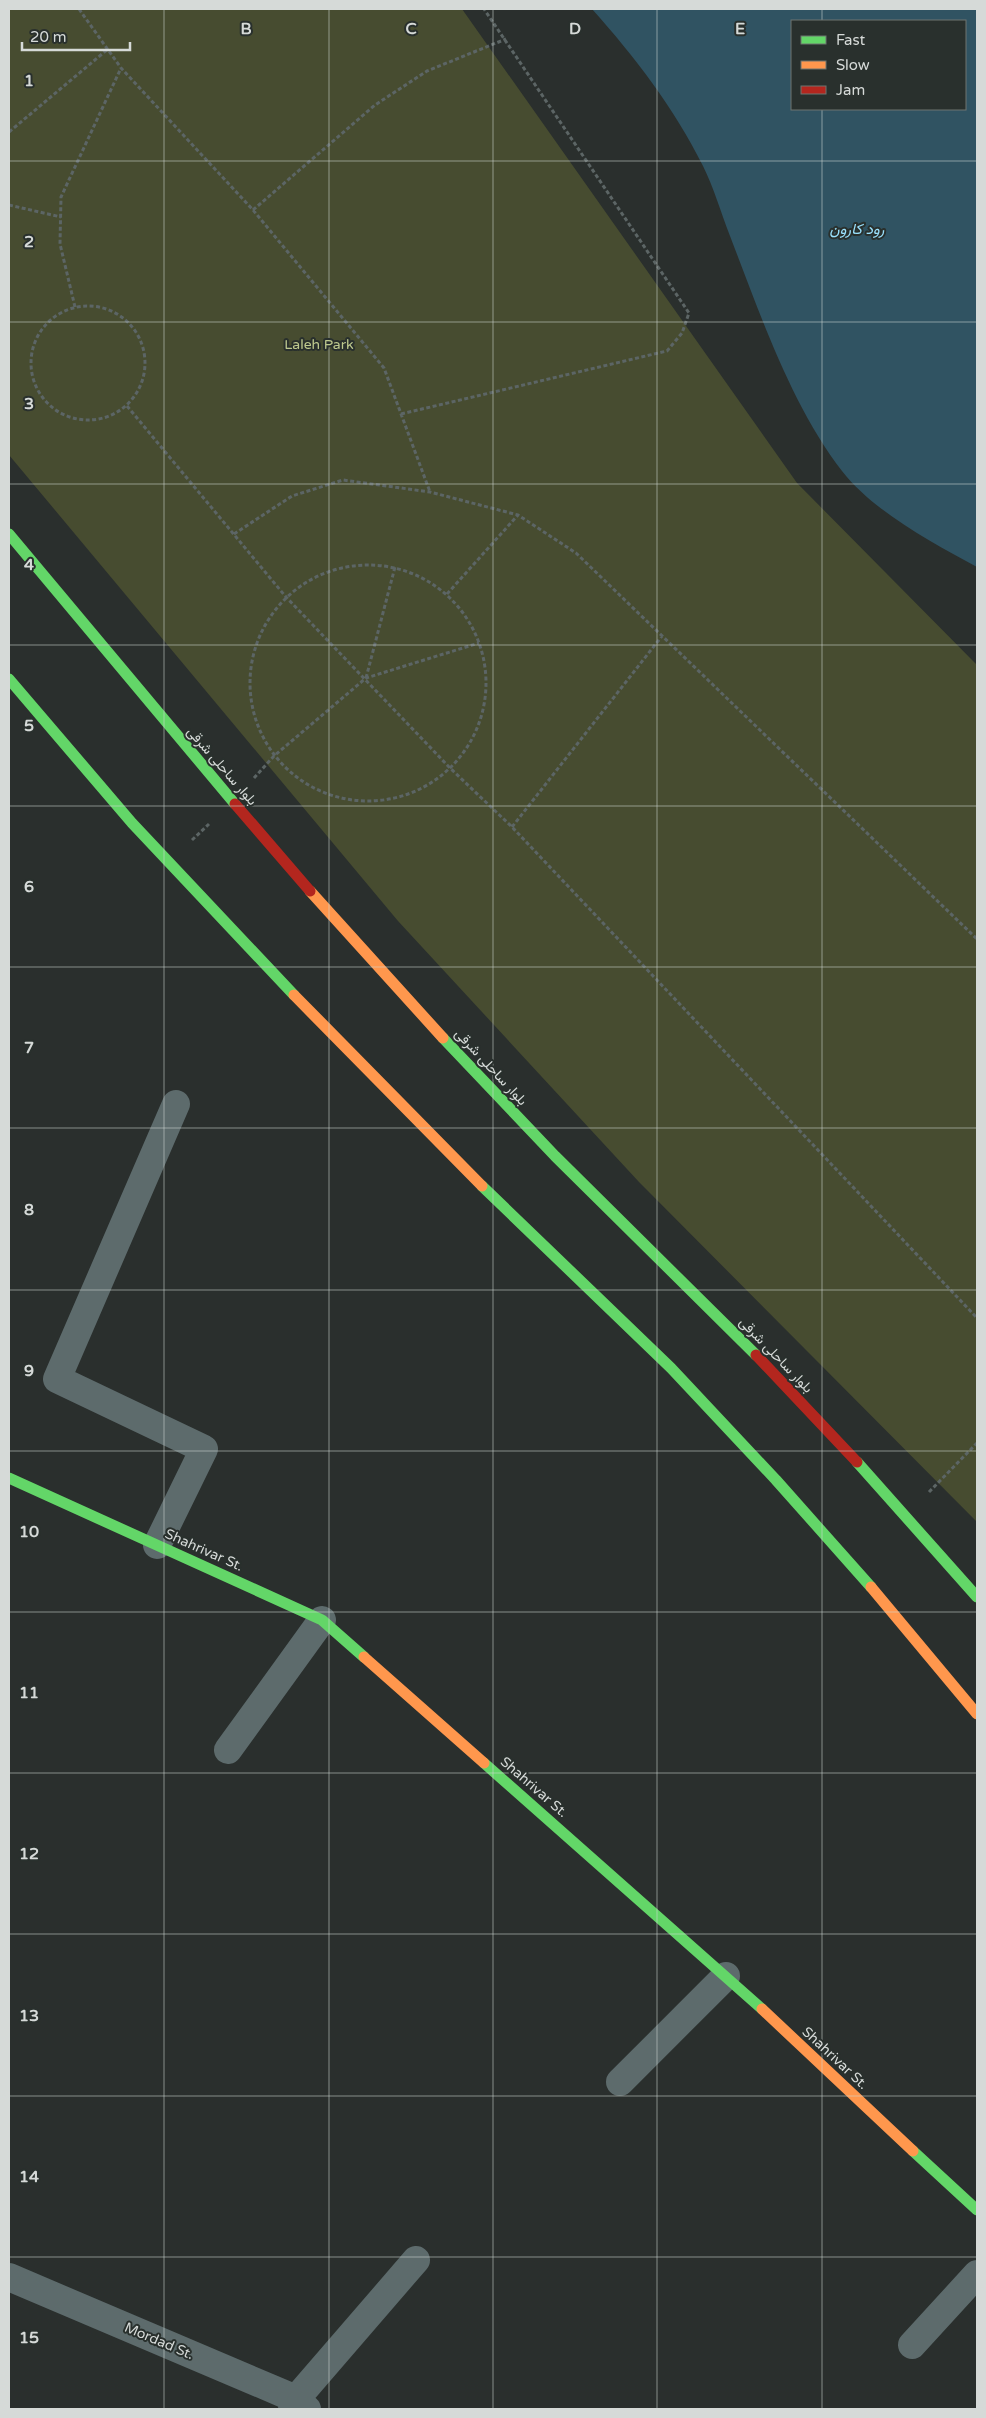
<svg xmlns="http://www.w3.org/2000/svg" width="986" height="2418" font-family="'Varela Round',Vazirmatn,sans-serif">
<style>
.green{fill:#474c30}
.water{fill:#305362;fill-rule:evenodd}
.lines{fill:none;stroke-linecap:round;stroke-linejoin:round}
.path{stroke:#5c6565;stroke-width:3;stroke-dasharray:4 2.5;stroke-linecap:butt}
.street{stroke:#5d6b6c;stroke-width:28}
.fast{stroke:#63d668;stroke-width:11}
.slow{stroke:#ff974d;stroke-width:11}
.jam{stroke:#b3261e;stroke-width:11}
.grid{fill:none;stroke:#d6dad8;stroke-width:1;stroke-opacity:0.55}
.labels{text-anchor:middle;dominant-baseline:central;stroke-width:4;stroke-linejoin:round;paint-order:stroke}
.park-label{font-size:14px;fill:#bec98e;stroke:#29302d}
.street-label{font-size:14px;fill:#d6dad8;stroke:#29302d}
.water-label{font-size:15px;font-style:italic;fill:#9ae1fd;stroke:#29302d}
.grid-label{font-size:16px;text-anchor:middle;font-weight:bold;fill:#d6dad8;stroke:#29302d;stroke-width:4;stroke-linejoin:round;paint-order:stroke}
</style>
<rect width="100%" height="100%" fill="#2a2f2d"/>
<!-- green -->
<path class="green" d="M9 9H462L797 483 977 665V1522L639 1182 398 921 9 455Z"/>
<!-- water -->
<path class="water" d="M592 9H977V567C933 543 874 512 842 471 791 405 760 314 730 236 721 213 714 188 703 166 674 108 635 57 592 9ZM792 21H965V109H792Z"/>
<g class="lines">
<!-- path -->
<path class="path" d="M79 9 121 68 253 210 384 368 430 492
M9 132 108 49
M9 205 61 217
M253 210 375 105 427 71 506 39
M31 363a57 57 0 1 1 114 0a57 57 0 1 1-114 0Z
M75 307 60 244 61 197 121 68
M127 406 286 597 450 768 512 827 977 1318
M401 414 667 351 682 333 689 313 484 9
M234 534 292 496 343 480 430 492 518 515 576 553 977 939
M250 683a118 118 0 1 1 236 0a118 118 0 1 1-236 0Z
M447 594 518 515
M366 678 395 567
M254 778 274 756 366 678 479 643
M512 827 662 636
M192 840 209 824
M929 1492 977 1443"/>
<!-- street -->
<path class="street" d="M157 1545 204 1449 57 1379 176 1104
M228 1750 322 1620
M620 2082 726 1976
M9 2277 296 2399 307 2409
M912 2345 977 2274
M292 2409 296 2399 416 2260"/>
<!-- fast -->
<path class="fast" d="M9 534 235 804
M9 679 132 823 294 995
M443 1038 555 1156 756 1355
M482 1186 671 1368 776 1480 871 1587
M857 1462 977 1597
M9 1478 322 1620 364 1657
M484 1763 762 2009
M913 2151 977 2210"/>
<!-- slow -->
<path class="slow" d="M310 891 443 1038
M294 995 482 1186
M871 1587 977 1714
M364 1657 484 1763
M762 2009 913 2151"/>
<!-- jam -->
<path class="jam" d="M235 804 310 891
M756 1355 857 1462"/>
</g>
<!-- grid -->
<path class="grid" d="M164 9V2409M329 9V2409M493 9V2409M657 9V2409M822 9V21M822 109V2409M9 161H977M9 322H977M9 484H977M9 645H977M9 806H977M9 967H977M9 1128H977M9 1290H977M9 1451H977M9 1612H977M9 1773H977M9 1934H977M9 2096H977M9 2257H977"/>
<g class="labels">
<!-- park labels -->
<g class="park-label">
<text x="319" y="344">Laleh Park</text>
</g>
<!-- street labels -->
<g class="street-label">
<text transform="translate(222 766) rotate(49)">بلوار ساحلی شرقی</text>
<text transform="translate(491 1067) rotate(47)">بلوار ساحلی شرقی</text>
<text transform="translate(776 1355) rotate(46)">بلوار ساحلی شرقی</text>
<text transform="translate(204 1550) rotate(24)">Shahrivar St.</text>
<text transform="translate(534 1787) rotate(41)">Shahrivar St.</text>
<text transform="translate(835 2058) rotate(43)">Shahrivar St.</text>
<text transform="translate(159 2341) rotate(23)">Mordad St.</text>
</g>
<!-- water labels -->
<g class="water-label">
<text x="857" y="229">رود کارون</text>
</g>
</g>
<g class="grid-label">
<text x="246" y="34">B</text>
<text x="411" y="34">C</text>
<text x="575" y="34">D</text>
<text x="740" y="34">E</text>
<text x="29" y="86">1</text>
<text x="29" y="247">2</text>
<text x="29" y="409">3</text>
<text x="29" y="570">4</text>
<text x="29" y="731">5</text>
<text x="29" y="892">6</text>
<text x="29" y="1053">7</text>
<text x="29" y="1215">8</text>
<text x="29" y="1376">9</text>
<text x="29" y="1537">10</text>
<text x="29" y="1698">11</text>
<text x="29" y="1859">12</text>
<text x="29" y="2021">13</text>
<text x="29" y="2182">14</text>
<text x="29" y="2343">15</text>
</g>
<!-- border -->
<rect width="986" height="2418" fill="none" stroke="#d6dad8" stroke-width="20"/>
<!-- legend -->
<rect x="791" y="20" width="175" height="90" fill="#29302d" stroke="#6e7471"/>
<rect x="801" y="36" width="25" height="8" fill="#63d668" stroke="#6e7471"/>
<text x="836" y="45" font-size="15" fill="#d6dad8">Fast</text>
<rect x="801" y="61" width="25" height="8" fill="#ff974d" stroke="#6e7471"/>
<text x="836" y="70" font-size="15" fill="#d6dad8">Slow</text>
<rect x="801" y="86" width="25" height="8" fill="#b3261e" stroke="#6e7471"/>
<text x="836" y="95" font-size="15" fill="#d6dad8">Jam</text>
<!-- scale -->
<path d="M22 42v8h108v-8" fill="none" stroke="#d6dad8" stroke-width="2.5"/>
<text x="30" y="42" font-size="15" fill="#d6dad8" stroke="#29302d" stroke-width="4" paint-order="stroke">20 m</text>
</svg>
